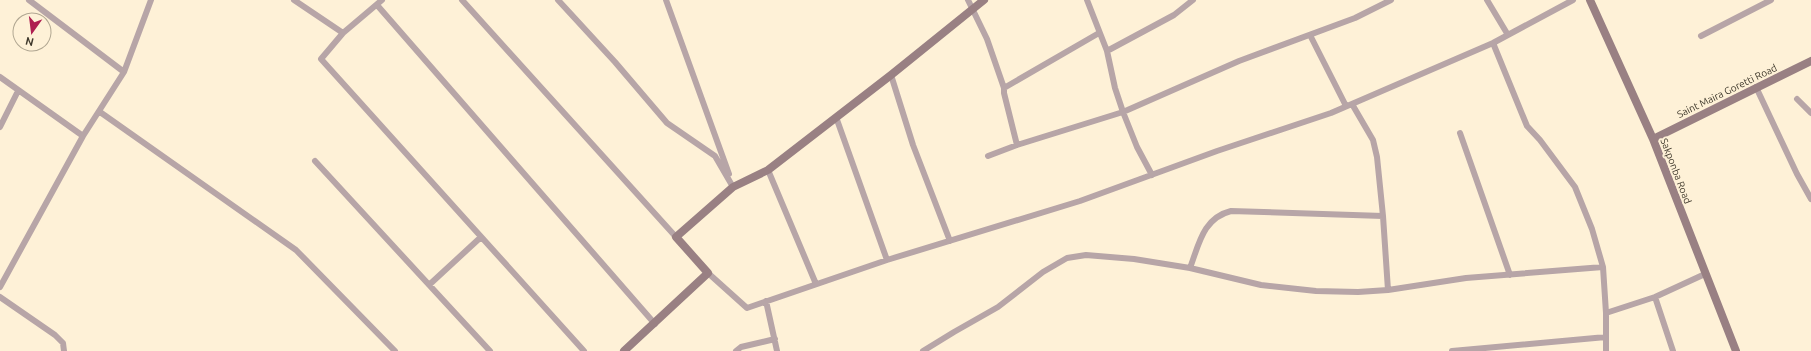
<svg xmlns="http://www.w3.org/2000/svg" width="1811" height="351" font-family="Ubuntu,sans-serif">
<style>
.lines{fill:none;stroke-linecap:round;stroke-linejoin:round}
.street{stroke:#b7a5a7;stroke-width:6}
.secondary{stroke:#998083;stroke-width:8}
.labels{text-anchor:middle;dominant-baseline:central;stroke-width:4;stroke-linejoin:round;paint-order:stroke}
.street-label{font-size:10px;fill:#3e382b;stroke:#fef1d7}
</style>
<rect width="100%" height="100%" fill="#fef1d7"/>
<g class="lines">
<!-- street -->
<path class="street" d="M29 0 124 72
M294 0 343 33
M382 0 343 33 321 59 584 351
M462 0 676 237
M558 0 615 62 667 123 715 156 733 187
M666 0 729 174
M968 0 987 39 1004 88V93L1017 145
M1087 0 1107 51 1115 88 1123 112 1137 147 1152 175
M1487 0 1508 35
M377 5 655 324
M1310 35 1346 106
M1701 36 1771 0
M1493 43 1527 126 1540 140 1575 187 1592 229 1603 267 1606 313
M1107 51 1174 15 1193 0
M891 75 913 145 950 241
M0 77 83 136
M1756 87 1797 174 1811 199
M1004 88 1099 33
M1797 99 1811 113
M1352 104 1373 140 1377 157 1383 216
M100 112 296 250 395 351
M836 117 887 260
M0 127 18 91
M1460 133 1510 275
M988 156 1017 145 1123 112 1239 61 1355 18 1391 0
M315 161 490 351
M768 170 816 284
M1190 268C1199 244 1203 218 1231 211L1383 216 1388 290
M708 273 747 308 887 260 1080 201 1217 151 1331 113 1493 43 1573 0
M429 285 481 237
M0 287 83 136 124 72 151 0
M0 297 55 335 63 343 64 351
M1655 297 1673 351
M766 301 777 351
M736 351 741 347 775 339
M923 351 954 332 998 307 1043 272 1067 258 1086 255 1134 259 1190 268 1261 285 1316 291 1358 292 1388 290 1466 278 1603 267
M1452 351 1606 337
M1606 351V313L1655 297 1705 274"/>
<!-- secondary -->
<path class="secondary" d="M1590 0 1653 139 1736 351
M1653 139 1811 61
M624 351 708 273 676 237 733 187 768 170 891 75 984 0"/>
</g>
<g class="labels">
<!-- street labels -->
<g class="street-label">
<text transform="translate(1727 91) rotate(-26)">Saint Maira Goretti Road</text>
<text transform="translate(1676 171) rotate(69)">Sakponba Road</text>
</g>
</g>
<!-- north arrow -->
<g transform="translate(32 32) rotate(194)"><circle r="19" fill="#fef1d7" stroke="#b1a792"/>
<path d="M0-3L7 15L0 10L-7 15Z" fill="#af1e50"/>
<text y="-6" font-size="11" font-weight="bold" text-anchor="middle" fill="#3e382b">N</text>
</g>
</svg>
